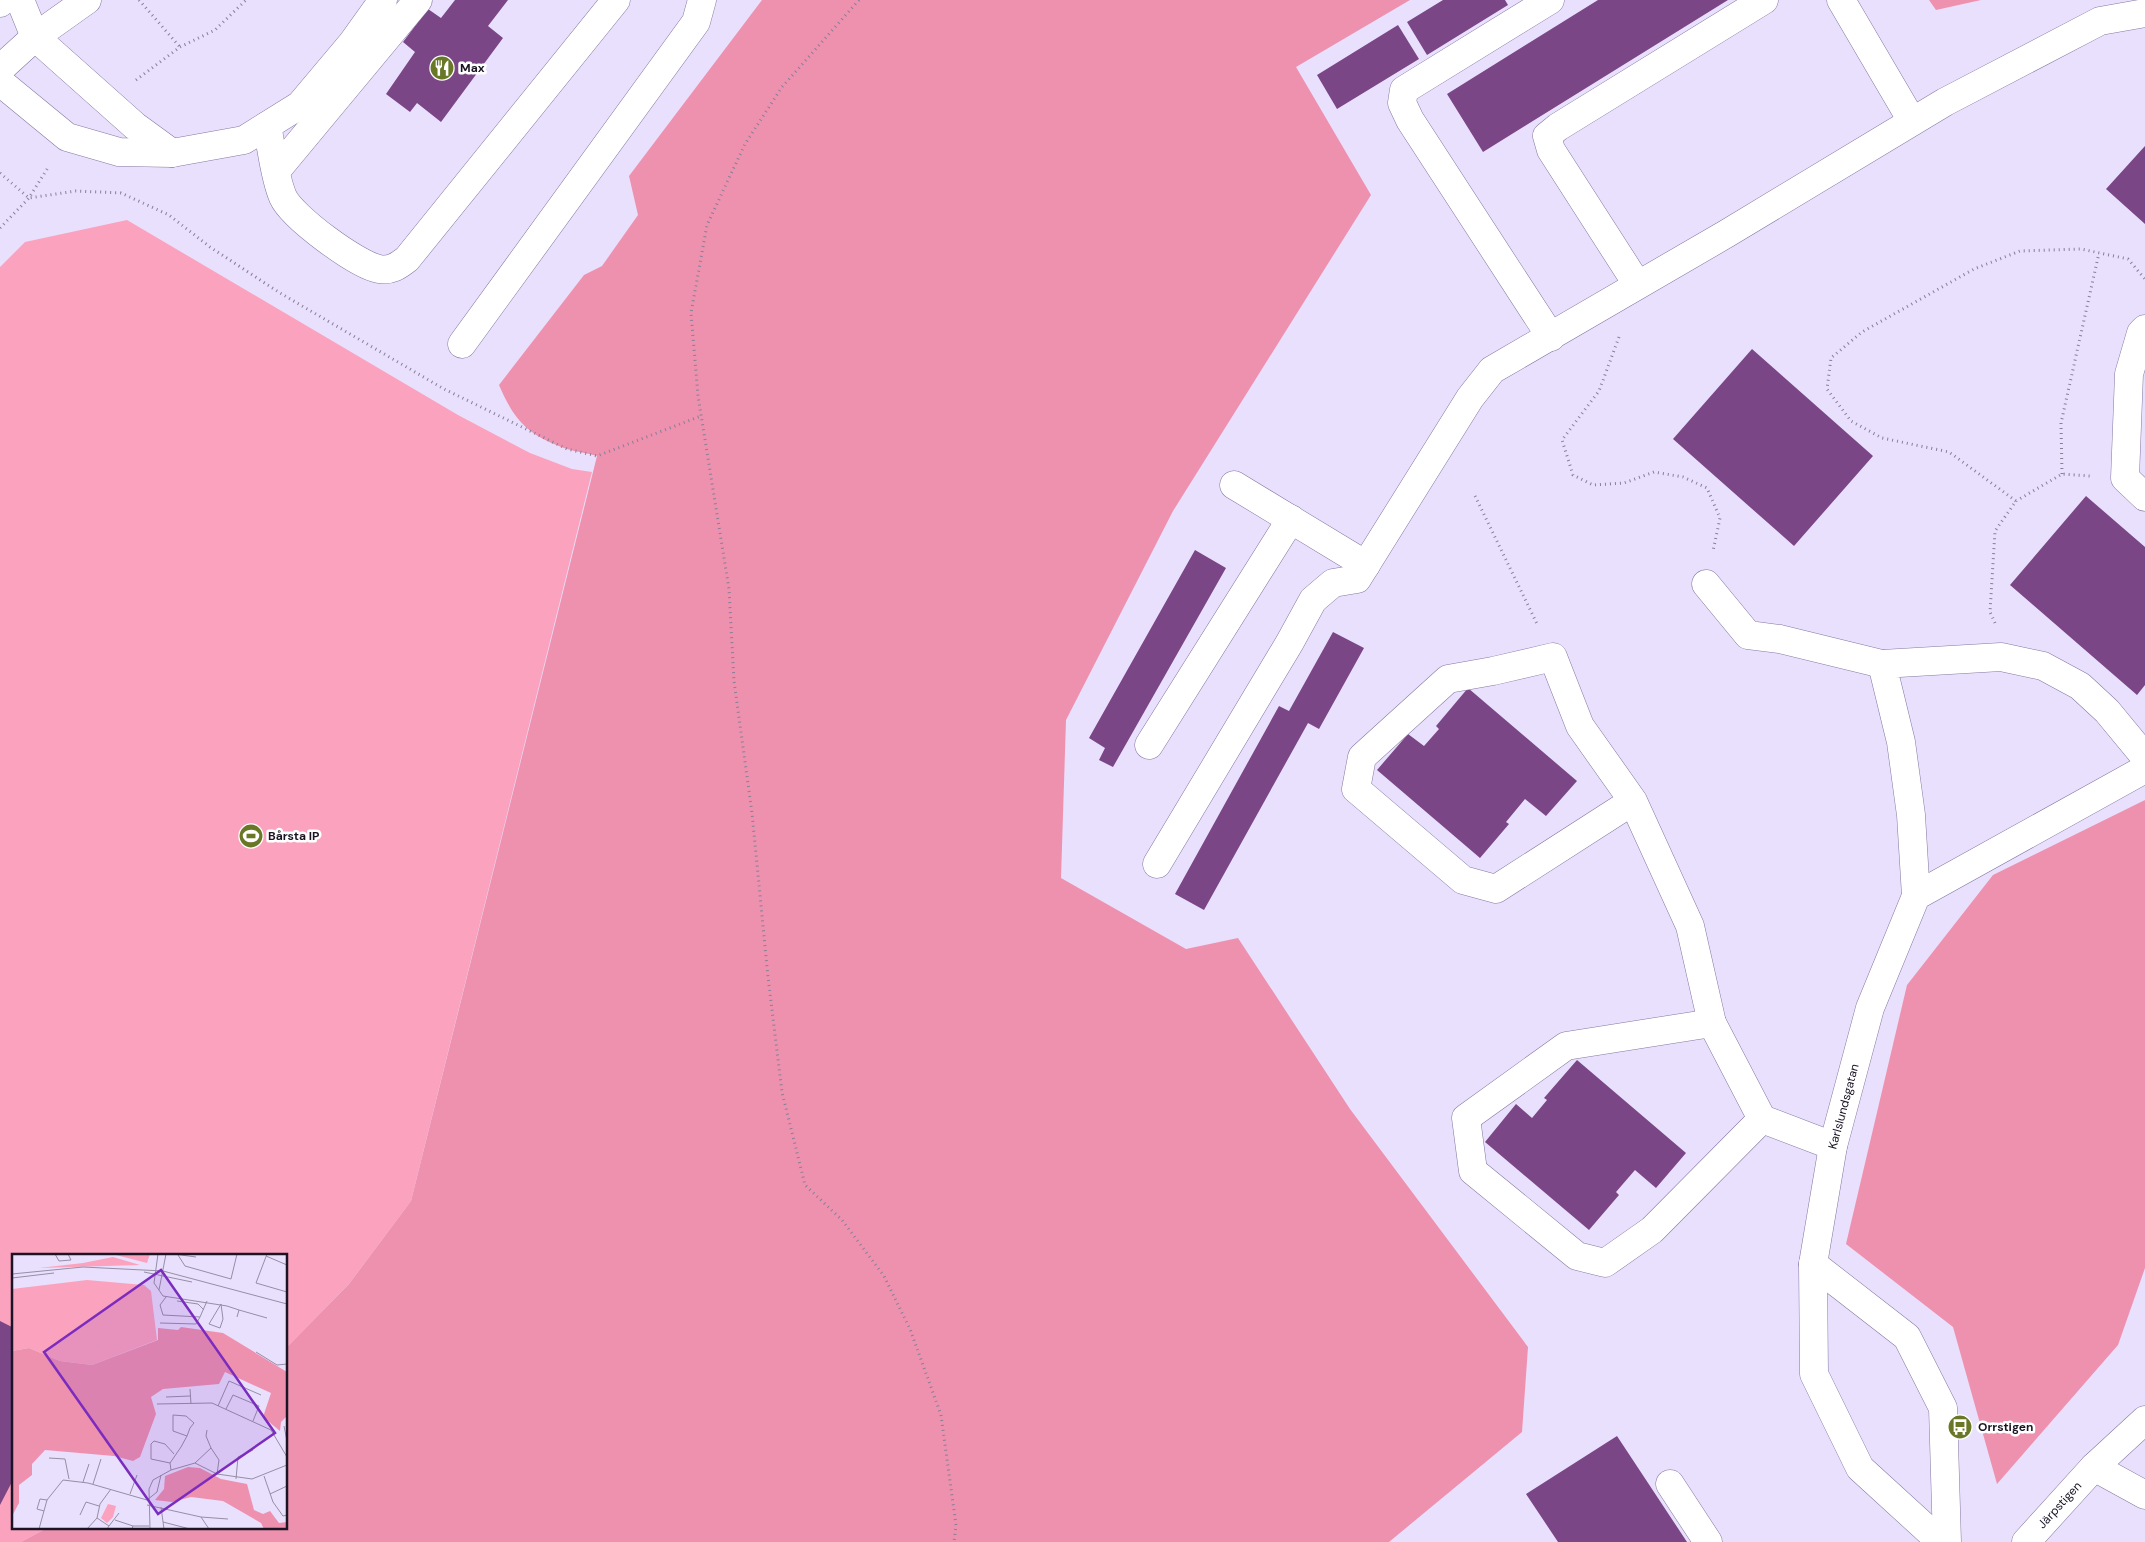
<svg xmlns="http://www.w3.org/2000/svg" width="2145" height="1542" font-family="'DM Sans',sans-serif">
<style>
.green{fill:#fba3be}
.forest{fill:#ee91ae}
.building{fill:#7a4686}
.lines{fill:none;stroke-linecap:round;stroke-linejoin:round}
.minor-casing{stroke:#8677a2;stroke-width:29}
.major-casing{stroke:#8677a2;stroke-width:29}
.path{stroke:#877f96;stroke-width:3;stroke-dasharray:1 4;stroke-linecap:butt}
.minor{stroke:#fff;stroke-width:28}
.major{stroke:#fff;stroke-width:28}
.labels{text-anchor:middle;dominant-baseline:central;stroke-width:5;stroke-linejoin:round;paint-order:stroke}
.poi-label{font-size:12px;font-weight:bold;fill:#1a1424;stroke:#fff;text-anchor:start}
.street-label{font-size:12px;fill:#1a1424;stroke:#fff}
.inset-road{fill:none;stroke:#968ea6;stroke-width:1}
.view{fill:#7b2cbf;fill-opacity:0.15;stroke:#7b2cbf;stroke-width:2.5}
.inset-edge{fill:none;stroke:#1a1424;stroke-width:2.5}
</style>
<rect width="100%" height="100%" fill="#e9e0fd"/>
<!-- green -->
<path class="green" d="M127 220 458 415 530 453 572 469 592 472 411 1201 349 1284 286 1348V1256H14V1528H47L21 1542H0V267L25 242Z"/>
<!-- forest -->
<path class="forest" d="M762 0H1410L1296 67 1371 195 1173 511 1066 720 1061 878 1186 949 1238 938 1350 1109 1528 1347 1522 1432 1389 1542H21L47 1528H286V1348L349 1284 411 1201 597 456C587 453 577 452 567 449 528 435 515 422 499 385L584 275 602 266 638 215 629 176Z
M1929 0H1981L1936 10Z
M2145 800V1268L2118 1345 1997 1484 1953 1327 1846 1244 1907 985 1993 875Z"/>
<!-- building -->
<path class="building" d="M455 0H508L488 26 503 38 441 122 417 103 410 112 386 94 415 52 403 42 428 9 441 18Z
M1443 0H1505L1508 5 1427 55 1407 22Z
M1598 0H1728L1483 152 1447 94Z
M1398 25 1419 59 1337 109 1317 75Z
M2145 146V224L2106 189Z
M1752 349 1873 456 1794 546 1673 439Z
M2086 496 2145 547V685L2137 695 2010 585Z
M1195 550 1226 568 1113 767 1099 760 1105 748 1089 738Z
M1333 632 1364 648 1319 729 1308 723 1204 910 1175 894 1279 706 1289 711Z
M1468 688 1577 781 1546 816 1525 799 1506 822 1509 824 1480 858 1377 770 1408 734 1424 746 1439 729 1436 726Z
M1577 1060 1686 1153 1656 1188 1635 1170 1616 1192 1619 1195 1589 1230 1485 1142 1516 1104 1532 1118 1547 1100 1544 1098Z
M0 1321 14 1328V1478L0 1505Z
M1617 1436 1687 1542H1558L1526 1494Z"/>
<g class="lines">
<defs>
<g id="minor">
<path d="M20 0 35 37 135 126 172 153"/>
<path d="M1550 0 1404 90 1402 103 1410 120 1551 337"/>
<path d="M1841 0 1912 121"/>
<path d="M0 82 67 137 119 152 172 153 244 140 300 105 353 42 383 0"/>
<path d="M267 126C272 149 274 176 283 197 292 217 357 265 379 269 391 271 398 266 407 259L616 0"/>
<path d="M276 171 418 0"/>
<path d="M1637 284 1551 150 1547 136 1558 127 1764 0"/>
<path d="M2145 329 2141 333 2129 374 2125 478 2145 497"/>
<path d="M462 344 696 22 702 0"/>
<path d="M1234 485 1366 565"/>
<path d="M1706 584 1748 635 1780 639 1882 664"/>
<path d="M1149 745 1291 519"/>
<path d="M1633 801 1496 889 1463 880 1356 789 1362 757 1448 679 1493 671 1553 657 1580 726 1633 801 1690 926 1712 1023 1762 1119 1833 1146"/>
<path d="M1157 864 1290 642 1313 600 1333 583 1357 579 1470 398 1492 370 1726 234 1945 102 2100 21 2145 13"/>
<path d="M1916 896 1911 815 1901 742 1882 664 2001 657 2043 666 2080 686 2107 711 2145 757"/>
<path d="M1712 1023 1566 1046 1466 1118 1473 1171 1577 1256 1605 1263 1652 1230 1762 1119"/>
<path d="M1813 1264 1907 1337 1943 1408 1947 1542"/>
<path d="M2094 1467 2145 1495"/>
<path d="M1670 1484 1708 1542"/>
<path id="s1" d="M1941 1542 1860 1468 1814 1374 1813 1264 1833 1146 1870 1008 1916 896 2145 769"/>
<path id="s2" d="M2026 1542 2094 1467 2145 1420"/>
</g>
<path id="major" d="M0 3 3 0
M0 69 35 37 87 0"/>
</defs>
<!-- minor casing -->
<use href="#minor" class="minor-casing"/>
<!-- major casing -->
<use href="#major" class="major-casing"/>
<!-- path -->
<path class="path" d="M139 0 180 47
M859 0 782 87 745 144 707 225 691 313 698 396 729 589 734 681 752 813 768 977 782 1092 805 1185 842 1220 884 1276 910 1329 941 1415 956 1525 954 1542
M136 80 180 47 215 30 246 0
M0 173 29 198 76 191 121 193 169 215 210 247 280 293 444 389 567 449 597 456 701 416
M0 228 29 198 49 166
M1619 337 1599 391 1562 440 1573 475 1593 485 1624 483 1654 472 1683 477 1707 488 1720 518 1713 551
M2062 474 2061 423 2099 253
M1475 496 1538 626
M2016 501 2062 474 2090 476
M1995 623 1990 612 1995 531 2016 501 1949 452 1882 438 1851 421 1827 389 1831 358 1862 332 1974 269 2020 251 2081 249 2128 259 2145 279"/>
<!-- minor -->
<use href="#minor" class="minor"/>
<!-- major -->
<use href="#major" class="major"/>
</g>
<!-- icons -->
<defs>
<symbol id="restaurant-disc" viewBox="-11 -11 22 22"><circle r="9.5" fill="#687827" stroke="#fff"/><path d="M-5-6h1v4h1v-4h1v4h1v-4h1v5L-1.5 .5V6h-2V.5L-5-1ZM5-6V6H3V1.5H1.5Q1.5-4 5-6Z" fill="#fff"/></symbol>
<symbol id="stadium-disc" viewBox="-11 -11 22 22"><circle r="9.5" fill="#687827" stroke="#fff"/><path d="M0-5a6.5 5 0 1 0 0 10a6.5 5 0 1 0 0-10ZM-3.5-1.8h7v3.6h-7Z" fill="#fff"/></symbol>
<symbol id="bus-disc" viewBox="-11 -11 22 22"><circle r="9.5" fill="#687827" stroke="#fff"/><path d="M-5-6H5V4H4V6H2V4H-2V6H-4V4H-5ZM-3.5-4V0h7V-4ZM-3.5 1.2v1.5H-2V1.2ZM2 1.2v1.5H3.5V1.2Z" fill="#fff"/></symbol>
</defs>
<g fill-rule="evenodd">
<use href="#restaurant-disc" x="428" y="54" width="28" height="28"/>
<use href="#stadium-disc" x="237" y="822" width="28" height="28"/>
<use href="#bus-disc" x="1946" y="1413" width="28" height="28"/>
</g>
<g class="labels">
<!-- poi labels -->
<g class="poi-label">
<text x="460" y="68">Max</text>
<text x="268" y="836">Bårsta IP</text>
<text x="1978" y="1427">Orrstigen</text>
</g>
<!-- street labels -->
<g class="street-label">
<text stroke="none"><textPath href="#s1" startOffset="485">Karlslundsgatan</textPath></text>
<text stroke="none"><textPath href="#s2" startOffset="50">Järpstigen</textPath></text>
</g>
</g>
<!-- overview -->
<g transform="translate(12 1254)">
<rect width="275" height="275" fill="#e9e0fd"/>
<path d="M138 0 135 9 104 1 107 0ZM101 3 128 11 27 14 71 9ZM75 26 132 31 139 37 145 86 80 111 48 107 17 94 0 97V35ZM96 250 104 252 101 263 95 269 89 264Z" fill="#fba3be"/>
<path d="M169 73 211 79 275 118V162L269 168 268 177 251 163 259 139 213 118 207 130 151 135 139 143 144 160 128 203 121 207 102 202 33 196 20 210V221L7 231V249L0 262V97L17 94 48 107 80 111 146 86V74L166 76ZM176 213 188 214 209 225 235 230 242 256 251 260 258 257 267 269 275 268V275H252L249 269 211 247 179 243 160 248 143 246 152 235 153 222Z" fill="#ee91ae"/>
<path class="inset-road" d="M43 0 47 7 59 6 56 0M146 0 142 29 151 42 215 52 227 56 225 63M162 0 184 3M255 0 244 29 275 38M166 1 173 12 219 25 225 0M254 2 275 11M132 18 180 28M0 20 71 13 151 17 275 50M0 24 42 19M147 36 154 0M154 43 148 51 151 61 188 63 195 47M165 47 186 50 192 56M209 50 211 65 208 74 197 70ZM227 56 255 64M148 69 184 70 188 63M244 98 265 111 275 110M178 135 179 150M154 143 178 142M145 150 200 149 259 176 275 203M206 152 217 127 249 141M214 155 221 141 247 152 241 167M272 172 275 187M195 176 194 182 199 194M37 204 53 205 57 225M158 209 139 205V190L142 187 153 190 162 200M183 209 199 194 207 206 205 220M159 216 158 209 169 193 175 182 178 174 182 169 174 162 161 161V177L175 182M252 222 261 248 271 262 275 261M224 225 226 203 241 196M71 228 77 210M81 230 89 205M118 240 125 221M258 240 275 232M135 246 145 238 149 221M135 251 189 263 197 275M149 253 152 275M32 257 25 255 28 245 35 246M68 261 74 248 87 252M189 263 216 265M85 264 97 272 95 275M103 266 121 272M151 268 178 275M97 272 107 259M27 275 35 246 51 226 76 229 135 246M75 275 85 264 88 250 99 235M120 275 121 272H137M138 275 137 235 141 226 159 216 183 209 205 220 240 225 275 211"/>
<path class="view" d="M149 16 263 179 146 260 32 98Z"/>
<rect width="275" height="275" class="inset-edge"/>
</g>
</svg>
